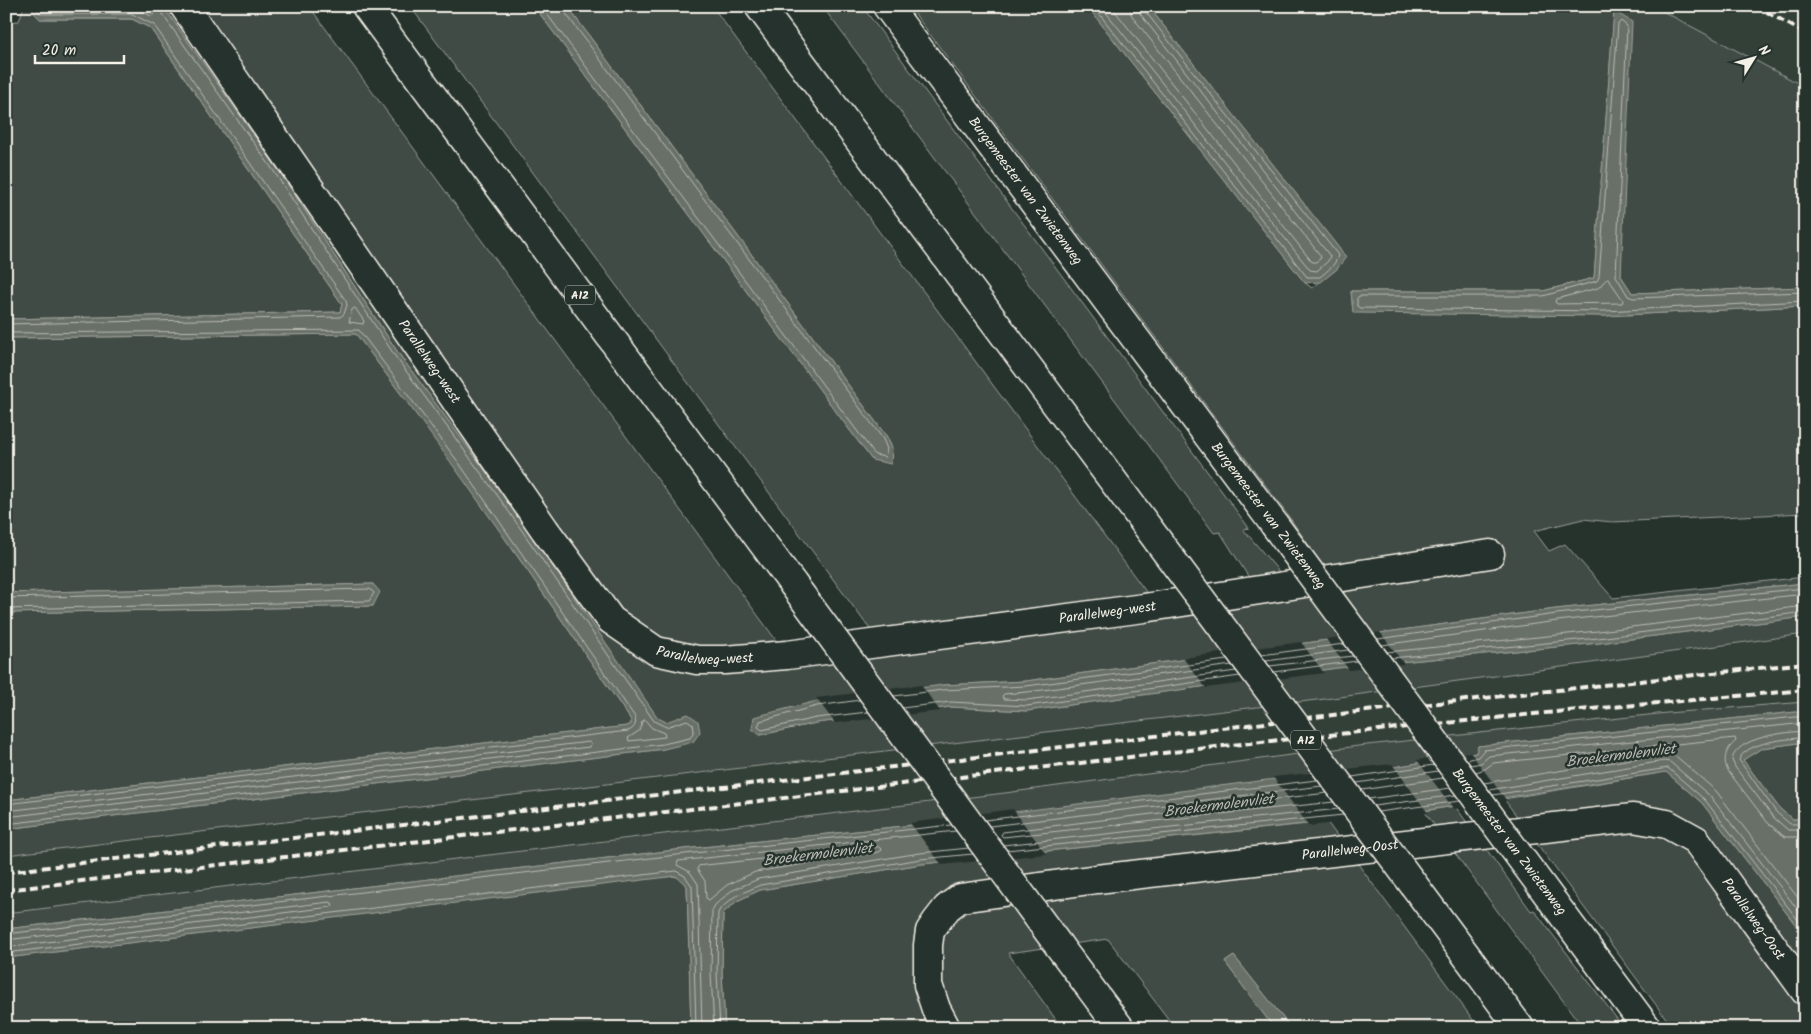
<svg xmlns="http://www.w3.org/2000/svg" width="1811" height="1034" font-family="Kalam,sans-serif">
<style>
.built{fill:#333f39}
.green{fill:#414b45;stroke:#9a9e96}
.water{fill:#676f68;stroke:#9fa39b}
.pier{fill:#26332d}
.lines{fill:none;stroke-linecap:round;stroke-linejoin:round}
.shore{stroke:#bcbdb5;stroke-width:1}
.minor-casing{stroke:#f4f1e8;stroke-width:31}
.secondary-casing{stroke:#f4f1e8;stroke-width:31}
.motorway-casing{stroke:#f4f1e8;stroke-width:31}
.minor{stroke:#26332d;stroke-width:28}
.secondary{stroke:#26332d;stroke-width:28}
.motorway{stroke:#26332d;stroke-width:28}
.rail{stroke:#f4f1e8;stroke-width:4;stroke-dasharray:8 4;stroke-linecap:butt}
.secondary-bridge-casing{stroke:#f4f1e8;stroke-width:31;stroke-linecap:butt}
.motorway-bridge-casing{stroke:#f4f1e8;stroke-width:31;stroke-linecap:butt}
.secondary-bridge{stroke:#26332d;stroke-width:28}
.motorway-bridge{stroke:#26332d;stroke-width:28}
.labels{text-anchor:middle;dominant-baseline:central;stroke-width:5;stroke-linejoin:round;paint-order:stroke}
.shield{fill:#26332d;stroke:#b6b8b0;stroke-width:1}
.shield-label{font-size:12px;font-weight:bold;fill:#f4f1e8}
.street-label{font-size:14px;fill:#f4f1e8;stroke:#26332d}
.water-label{font-size:15px;font-style:italic;fill:#bcbdb5;stroke:#26332d}
</style>
<rect width="100%" height="100%" fill="#26332d"/>
<filter id="ink" filterUnits="userSpaceOnUse"><feTurbulence type="fractalNoise" baseFrequency=".02" numOctaves="2"/><feDisplacementMap in="SourceGraphic" scale="10" xChannelSelector="R" yChannelSelector="G"/><feConvolveMatrix kernelMatrix="1 2 1 2 8 2 1 2 1" color-interpolation-filters="sRGB"/></filter>
<g filter="url(#ink)">
<!-- built -->
<path class="built" d="M1653 6H1805V87L1668 15Z
M1805 634V702L1667 713 1358 746 1005 793 6 913V855L1325 699Z"/>
<!-- green -->
<path class="green" d="M20 6H34L32 11 40 19H132L150 28 342 304 340 312 6 319V22L19 21 23 9Z
M163 6H309L787 655 886 651 410 6H534L872 460 892 448 887 437 567 6H712L1161 612 1262 598 1220 532 1214 533 822 6H862L1249 528 1243 529 1298 594 1338 588 1292 521 909 6H1087L1305 283 1312 288 1337 269 1345 256 1148 6H1653L1805 87V287L1632 293 1621 276 1614 12 1594 278 1543 291H1351L1353 312 1604 316 1805 306V513L1612 522 1583 519 1534 531 1549 551 1565 544 1613 598 1805 577V583L1556 609 1026 681 943 685 761 735 816 723 951 707 1027 711 1337 668 1599 643 1805 617V634L1325 699 6 855V829L664 749 666 722 658 719 504 496 399 354 277 168Z
M356 334 455 466 631 720V724L628 726 6 800V613L373 606V584L6 593V338Z
M1805 702V711L1478 746 1476 753 1377 770 904 826 684 849 6 929V913L1005 793 1358 746 1667 713Z
M1805 742V819H1792L1780 809 1743 760 1762 748Z
M1666 772 1702 803 1805 937V1028H1673L1504 799Z
M1455 806 1531 911 1534 910 1624 1028H1583L1424 811Z
M1327 822 1479 1028H1291L1234 956 1225 962 1274 1028H1175L1108 939 1008 953 1062 1028H725L722 973 723 913 737 901 760 890 922 864Z
M671 876C679 876 682 881 687 886L691 1028H6V958Z"/>
<!-- water -->
<path class="water" d="M34 6H163L277 168 399 354 504 496 658 718 666 722 688 714 698 721 700 732 693 742 664 749 6 829V800L627 726 631 724V720C541 590 452 460 356 334L6 338V319L340 312 342 304 150 28 132 19H40L32 11Z
M534 6H567L887 437 892 448 891 464 872 460Z
M1087 6H1148L1346 257 1337 269 1321 282 1305 283Z
M1614 11 1632 22 1621 276 1632 293 1805 287V306L1604 316 1353 313 1351 291H1543L1594 278Z
M1805 583V617L1599 643 1337 668 1027 711 951 707 816 723 760 735 752 729 754 717 817 701 943 685 1026 681 1556 609Z
M373 584 380 592 373 606 6 613V593Z
M1805 711V742L1762 748 1743 760 1780 809 1792 819H1805V937L1702 803 1666 772 1409 813 922 864 760 890 737 901 723 913 722 973 725 1028H691L687 886 676 876 6 958V929L684 849 904 826 1267 780 1377 770 1476 753 1478 746Z
M1234 956 1291 1028H1274L1225 962Z"/>
<!-- pier -->
<path class="pier" d="M1380 632 1404 664 1349 670 1326 639Z
M1301 642 1324 673 1206 688 1183 658Z
M921 685 940 711 835 723 816 698Z
M1470 752 1507 801 1454 809 1417 760Z
M1392 764 1428 813 1309 826 1273 777Z
M1013 809 1046 854 942 865 910 823Z"/>
<g class="lines">
<!-- shore -->
<path class="shore" d="M44 6 47 8 133 7 151 16 154 14 153 6
M541 6 875 455 885 457 887 449 883 439 564 11 563 6
M1093 6 1307 277H1320C1327 271 1336 265 1338 255L1145 11 1144 6
M1101 6 1310 270 1317 271 1328 261 1330 256 1141 15 1138 6
M1111 6 1312 262H1316L1321 258 1320 255 1135 20 1131 14 1130 6
M1608 278 1623 300 1622 303 1557 304 1555 302 1556 299 1598 288Z
M1805 292 1633 298 1628 296 1616 276 1627 26 1621 21 1618 24 1599 277 1597 281 1543 296H1359L1357 298V306L1360 308 1604 311 1805 301
M355 308 364 321 363 324 349 322 352 310Z
M6 324 340 317 344 314 347 305 346 301 154 25 132 14H42L38 11V6
M6 333 359 330 459 463 635 717C637 724 634 729 628 731L6 804
M6 598 370 589 374 593 369 601 6 609
M1378 639 1556 614 1805 588
M1382 645 1557 621 1805 594
M1387 652 1598 631 1805 606
M1261 655 1344 644
M1392 658 1598 638 1805 612
M1266 661 1348 650
M1232 665 1027 692 1004 694 1002 696 1004 699 1027 700 1236 671
M1270 666 1353 656
M1274 672 1357 661
M894 696 943 690 1026 686 1227 660
M860 700 817 706 760 721 758 727 762 730 816 718 868 712
M902 708 951 702 1027 706 1240 676
M645 720 652 728 664 733 665 737 629 741 628 738 639 731 642 722Z
M1805 731C1786 732 1736 737 1732 760L1735 767 1773 817 1788 830H1805
M1805 738C1789 738 1745 742 1739 760L1776 812 1790 824H1805
M1467 760 1478 757 1484 750 1805 716
M1471 765 1481 763 1489 756 1805 723
M1476 772 1485 769 1493 763 1735 738 1736 741C1726 749 1722 759 1728 771L1768 823 1785 837H1805
M1352 777 1434 765
M1357 783 1438 771
M1484 783 1663 754H1669L1677 757 1716 791 1805 907
M1362 790 1443 778
M1489 790 1664 761 1670 762 1710 796 1805 919
M1327 793 1027 829 1003 832 1001 835 1003 837 1334 802
M1493 795 1668 768 1705 800 1805 929
M1368 799 1451 788
M1374 806 1456 795
M6 811 589 742 591 744 589 747 6 817
M1378 812 1460 801
M985 820 1317 780
M6 824 663 744 690 738 694 731 693 724 687 720 666 727 654 721 500 499 395 356 273 170 160 11 159 6
M990 826 1322 786
M1003 845 1339 809
M879 847 882 850 879 852 755 872 727 885 709 900 706 898 705 881 697 869 699 866Z
M1007 850 1343 815
M6 934 685 854 951 825
M6 940 330 902 333 904 331 907 6 947
M6 953 676 871 685 876 692 886 696 1028
M702 1028 698 884 690 872 677 865 678 861 956 831
M714 1028 711 974 712 911 715 905 731 891 758 879 920 853 969 848
M720 1028 717 974 718 913 720 909 734 897 760 885 921 859 973 854"/>
<defs>
<g id="minor">
<path id="s1" d="M184 6 545 530 611 620 656 651 697 660H725L787 655 1144 608 1490 554"/>
<path id="s2" d="M946 1028 936 1009 928 985V945L930 931 936 922 947 908 960 898 1097 879 1633 818 1667 824 1696 840 1805 991"/>
</g>
<g id="secondary">
<path id="s3" d="M887 6 1274 524"/>
<path d="M1554 903 1647 1028"/>
</g>
<path id="motorway" d="M366 6 793 584
M759 6 1158 541
M1454 939 1520 1028
M1059 946 1120 1028"/>
</defs>
<!-- minor casing -->
<use href="#minor" class="minor-casing"/>
<!-- secondary casing -->
<use href="#secondary" class="secondary-casing"/>
<!-- motorway casing -->
<use href="#motorway" class="motorway-casing"/>
<!-- minor -->
<use href="#minor" class="minor"/>
<!-- secondary -->
<use href="#secondary" class="secondary"/>
<!-- motorway -->
<use href="#motorway" class="motorway"/>
<!-- rail -->
<path class="rail" d="M1756 6 1805 33
M6 872 1366 711 1805 663
M6 890 1232 745 1534 714 1805 690"/>
<defs>
<path id="secondary-bridge" d="M1274 524 1554 903"/>
<path id="motorway-bridge" d="M1158 541 1454 939
M793 584 1059 946"/>
</defs>
<!-- secondary-bridge casing -->
<use href="#secondary-bridge" class="secondary-bridge-casing"/>
<!-- motorway-bridge casing -->
<use href="#motorway-bridge" class="motorway-bridge-casing"/>
<!-- secondary-bridge -->
<use href="#secondary-bridge" class="secondary-bridge"/>
<!-- motorway-bridge -->
<use href="#motorway-bridge" class="motorway-bridge"/>
</g>
</g>
<g class="labels">
<!-- shield labels -->
<g class="shield">
<rect x="565" y="285.5" width="30" height="19" rx="4"/>
<rect x="1291" y="730.5" width="30" height="19" rx="4"/>
</g>
<g class="shield-label">
<text x="580" y="295">A12</text>
<text x="1306" y="740">A12</text>
</g>
<!-- street labels -->
<g class="street-label">
<text stroke="none"><textPath href="#s3" startOffset="231">Burgemeester van Zwietenweg</textPath></text>
<text stroke="none"><textPath href="#s1" startOffset="432">Parallelweg-west</textPath></text>
<text transform="translate(1268 516) rotate(53)">Burgemeester van Zwietenweg</text>
<text stroke="none"><textPath href="#s1" startOffset="1258">Parallelweg-west</textPath></text>
<text stroke="none"><textPath href="#s1" startOffset="852">Parallelweg-west</textPath></text>
<text transform="translate(1509 842) rotate(53)">Burgemeester van Zwietenweg</text>
<text stroke="none"><textPath href="#s2" startOffset="539">Parallelweg-Oost</textPath></text>
<text stroke="none"><textPath href="#s2" startOffset="989">Parallelweg-Oost</textPath></text>
</g>
<!-- water labels -->
<g class="water-label">
<text transform="translate(1621 756) rotate(-7)">Broekermolenvliet</text>
<text transform="translate(1219 806) rotate(-7)">Broekermolenvliet</text>
<text transform="translate(818 855) rotate(-7)">Broekermolenvliet</text>
</g>
</g>
<!-- margin -->
<rect width="1811" height="1034" fill="none" stroke="#26332d" stroke-width="25"/>
<rect x="12" y="12" width="1786" height="1009" fill="none" stroke="#f4f1e8" stroke-width="2" filter="url(#ink)"/>
<!-- north arrow -->
<g transform="translate(1754 58) rotate(53)" stroke="#26332d" stroke-width="4" paint-order="stroke">
<path d="M0-4L9 19L0 12L-9 19Z" fill="#f4f1e8"/>
<text y="-8" font-size="14" font-weight="bold" text-anchor="middle" fill="#f4f1e8">N</text>
</g>
<!-- scale -->
<path d="M35 55v8h89v-8" fill="none" stroke="#f4f1e8" stroke-width="2.5"/>
<text x="42" y="55" font-size="15" fill="#f4f1e8" stroke="#26332d" stroke-width="4" paint-order="stroke">20 m</text>
</svg>
